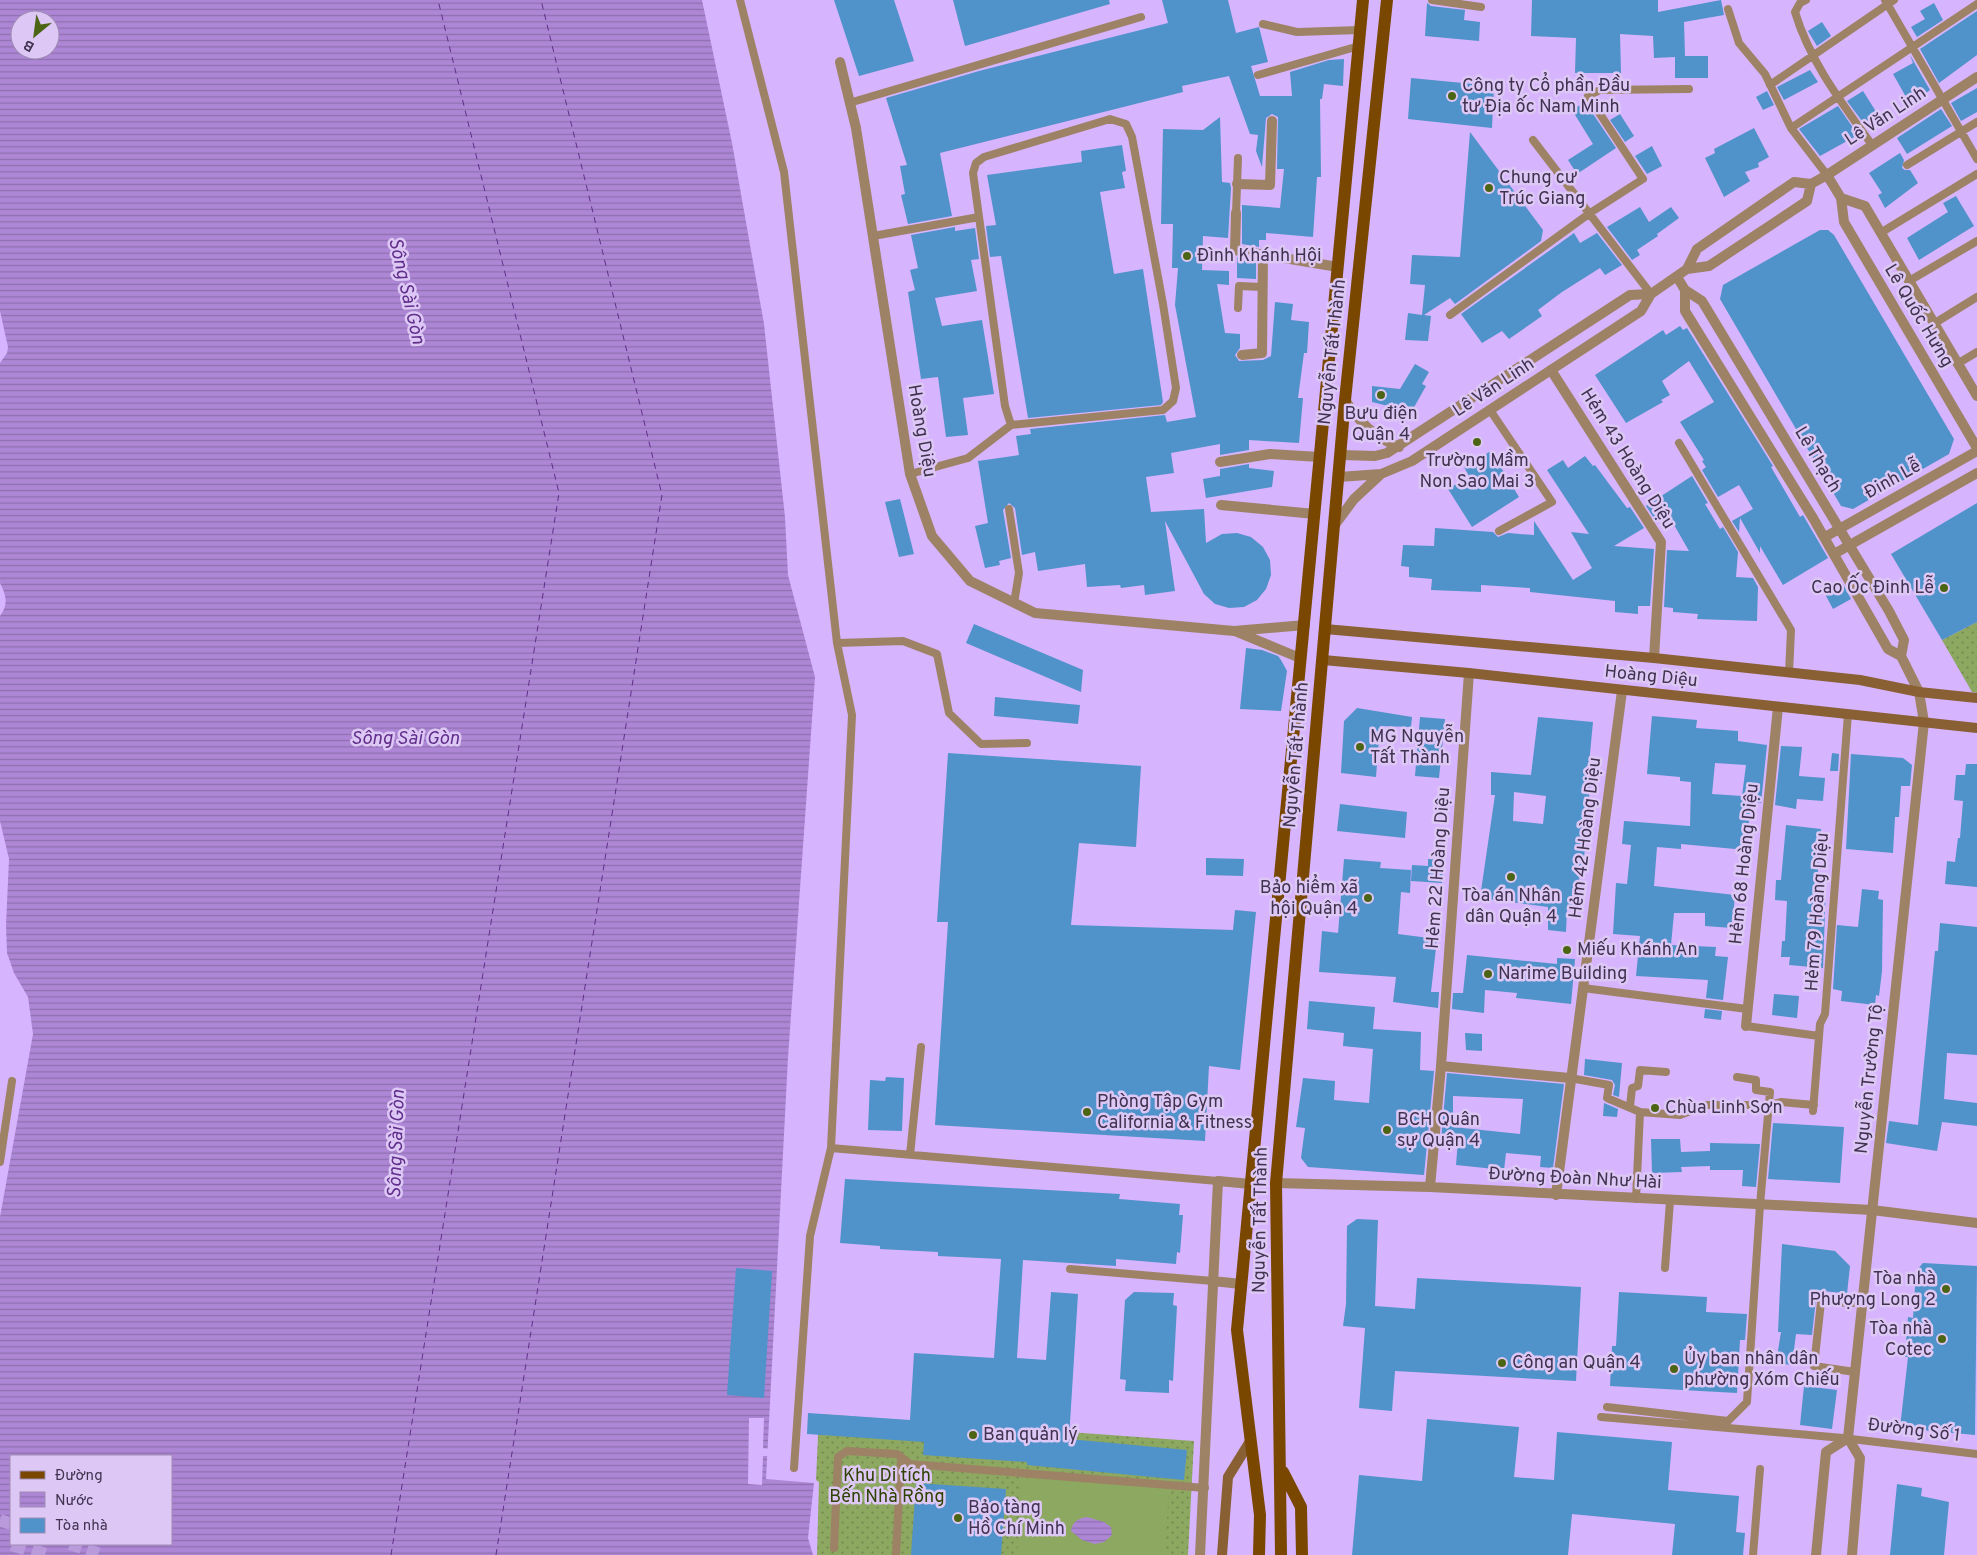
<svg xmlns="http://www.w3.org/2000/svg" width="1977" height="1555" font-family="Overpass,sans-serif">
<style>
.grass{fill:url(#grass-dots)}
.garden{fill:#8da861}
.water{fill:url(#water-rules);fill-rule:evenodd}
.pier{fill:#d7b4fe}
.lines{fill:none;stroke-linecap:round;stroke-linejoin:round}
.ferry{stroke:#612f8b;stroke-width:1;stroke-dasharray:6 5;stroke-linecap:butt}
.building{fill:#5092ca;fill-rule:evenodd}
.primary-tunnel{stroke:#b99adb;stroke-width:12;stroke-dasharray:12 6;stroke-linecap:butt}
.trunk-tunnel{stroke:#b99adb;stroke-width:14;stroke-dasharray:14 7;stroke-linecap:butt}
.service{stroke:#9e8265;stroke-width:8}
.minor{stroke:#9e8265;stroke-width:10}
.tertiary{stroke:#9e8265;stroke-width:10}
.secondary{stroke:#896034;stroke-width:10}
.primary{stroke:#794700;stroke-width:12}
.poi-dot{fill:#4b6515;stroke:#ddc8f5;stroke-width:2}
.labels{text-anchor:middle;dominant-baseline:central;stroke-width:5;stroke-linejoin:round;paint-order:stroke}
.poi-label{font-size:18px;fill:#413250;stroke:#ddc8f5;text-anchor:start}
.street-label{font-size:18px;fill:#413250;stroke:#ddc8f5}
.park-label{font-size:18px;fill:#2f4200;stroke:#ddc8f5}
.water-label{font-size:19px;font-style:italic;fill:#612f8b;stroke:#ddc8f5}
</style>
<defs>
<pattern id="grass-dots" width="8" height="8" patternUnits="userSpaceOnUse" patternTransform="scale(1.25)"><rect width="8" height="8" fill="#8da861"/><path d="M2 2h.1M6 6h.1" fill="none" stroke="#758952" stroke-width="1.8" stroke-linecap="round"/></pattern>
<pattern id="water-rules" width="6" height="5" patternUnits="userSpaceOnUse" patternTransform="scale(1.25)"><rect width="6" height="5" fill="#ad87d5"/><path d="M0 2.5h6" fill="none" stroke="#8e6faf"/></pattern>
</defs>
<rect width="100%" height="100%" fill="#d7b4fe"/>
<!-- grass -->
<path class="grass" d="M1977 622V693L1972 692 1942 640Z
M819 1414 1194 1441 1188 1555H817L819 1482 816 1480Z"/>
<!-- garden -->
<path class="garden" d="M1021 1478 1169 1488 1165 1555H1017Z"/>
<!-- water -->
<path class="water" d="M0 0H702L732 143 764 324 785 517 788 575 815 677 788 1058 766 1479 814 1483 808 1538 813 1555H0V1217L33 1034 28 997 14 973 7 953 6 925 9 859 0 821V616C9 604 6 595 0 583V363L7 353 8 347 0 311ZM20 20H50V50H20ZM11 1456H171V1544H11Z
M1087 1517 1104 1522 1111 1527 1112 1535 1104 1542 1095 1544 1082 1540 1071 1531C1072 1522 1079 1518 1087 1517Z"/>
<!-- pier -->
<path class="pier" d="M749 1418H764L763 1448 771 1449 770 1456H763L762 1485 748 1484Z"/>
<g class="lines">
<!-- ferry -->
<path class="ferry" d="M391 1555 559 493 438 0
M496 1555 662 495 541 0"/>
</g>
<!-- building -->
<path class="building" d="M834 0H894L914 61 859 76Z
M953 0H1109L1110 4 965 46Z
M1162 0H1228L1236 33 1259 27 1268 62 1251 66 1260 96H1292L1290 72 1329 60 1344 59 1343 86 1324 84 1322 99H1320L1321 177H1317L1313 237 1266 233V240H1259V247L1242 244V205L1280 208 1284 169H1277L1278 117 1272 114 1266 118 1262 167 1256 151 1258 135 1250 134 1229 76 1182 86 1183 92 940 153 952 216 908 224 901 195 905 194 900 166 907 165 886 98 979 71 1168 23Z
M1532 0H1658V12L1721 0 1724 15 1684 22 1685 56H1708V78H1675V57L1654 58 1653 36 1620 34 1621 73H1575L1576 38 1531 36Z
M1427 3 1431 6 1465 10 1464 20 1480 22 1479 41 1425 36Z
M1934 3 1943 20 1917 37 1911 27 1925 19 1920 11Z
M1977 11V55L1939 83 1920 49Z
M1822 22 1831 36 1817 46 1808 31Z
M1910 55 1930 90 1910 104 1893 74 1913 63Z
M1810 70 1818 82 1784 100 1777 87Z
M1411 78 1494 86 1492 128 1408 119Z
M1977 88V112L1961 121 1951 103Z
M1767 91 1774 105 1763 110 1756 97Z
M1863 91 1882 121 1868 129 1847 101Z
M1585 102 1616 148 1577 174 1568 160 1593 144 1572 110Z
M1838 106 1858 135 1820 156 1799 129Z
M1941 109 1952 126 1907 154 1897 138Z
M1620 114 1634 136 1625 142 1610 120Z
M1220 117 1222 182 1230 183 1231 188 1228 238 1203 236 1202 270 1229 271V285L1217 284 1225 333 1240 334V348L1235 355 1239 361 1263 360 1271 356 1275 302 1293 304 1291 320 1309 322 1307 353H1304L1298 398H1303L1299 443 1249 440V450L1220 455V444L1171 453 1174 473 1146 477 1151 512 1204 509 1206 543 1222 534 1237 533 1251 537 1263 547 1270 560 1271 575 1266 589 1257 600 1244 607 1229 608 1215 604 1204 594 1165 521 1175 591 1145 595 1144 585 1121 588 1120 585 1087 587 1085 564 1038 571 1035 552 1022 555 1015 508 1009 503 1003 510 1011 558 999 561 1000 565 985 568 975 526 988 523 978 461 1019 455 1016 436 1031 434 1030 429 1165 415 1167 422 1196 417 1175 305 1178 268H1172L1173 224H1161L1163 129 1203 130Z
M1754 128 1769 157 1758 163 1759 167 1745 172 1750 181 1724 197 1705 158 1715 153 1714 149Z
M1470 132 1543 230 1541 241 1455 304 1450 298 1424 315 1431 316 1428 341 1405 340 1408 313 1422 315 1425 285 1410 284 1412 255 1460 257Z
M1122 145 1126 171 1122 172 1125 188 1100 192 1114 274 1143 269 1163 402 1161 405 1028 418 1001 256 990 257 986 226 996 225 987 175 1082 162 1081 151Z
M1652 146 1662 166 1647 174 1635 156Z
M1900 153 1904 160 1902 168 1905 170H1910L1918 183 1885 208 1878 195 1882 193 1869 173Z
M1956 196 1974 226 1919 260 1907 238 1948 212 1943 203Z
M1640 207 1649 222 1671 207 1679 218 1657 234 1658 236 1637 250 1640 255 1632 260 1607 227Z
M955 227V231L975 228 979 259 971 260 977 291 935 298 942 326 982 320 994 394 963 398 968 435 946 437 938 377 921 379 908 292 915 290 910 270 918 268 911 235Z
M1820 230H1828L1834 235 1954 439 1949 454 1853 509 1841 506 1720 299 1723 285Z
M1574 233 1580 243 1597 233 1622 265 1605 275 1600 268 1562 292 1538 310 1542 316 1509 339 1502 331 1482 343 1461 314Z
M1237 257 1256 260V279L1237 278Z
M1680 326 1683 330 1687 328 1773 466 1771 467 1800 517 1803 515 1828 558 1783 585 1760 546V553L1740 518 1739 532 1732 521 1753 509 1739 485 1718 497 1702 470 1706 467 1702 461 1704 460 1680 422 1714 402 1689 361 1662 381 1670 395 1661 400 1663 402 1626 423 1595 375 1663 330 1666 335Z
M1415 364 1429 372 1422 384 1426 386 1408 418 1388 406 1372 402V386L1400 389Z
M1491 451 1519 497 1472 527 1448 489 1469 476 1464 467Z
M1585 456 1593 466 1595 465 1627 508 1630 507 1644 528 1614 546 1654 549 1650 606H1638V614L1615 612V601L1530 592V588L1481 585V592L1431 590 1432 579 1409 577V567L1401 566 1403 545 1434 546 1435 528 1493 532 1498 537 1508 533 1534 535V521L1573 580 1592 568 1571 532 1589 534 1547 470 1563 460 1568 468Z
M1249 464V468L1274 471 1272 487 1206 498 1203 479 1220 476V469Z
M1692 476 1708 503 1705 504 1720 529 1723 527 1738 552 1736 577 1753 578 1758 587 1757 621 1697 619 1698 614 1673 612V608L1664 607 1667 550 1689 551 1669 516 1667 518 1665 515 1656 521 1646 506Z
M900 499 914 554 899 557 885 502Z
M1977 503V622L1942 640 1891 554Z
M1843 584 1851 599 1833 609 1825 594Z
M974 624 1083 670 1081 692 966 643Z
M1246 648 1262 650 1278 656 1281 660 1287 671 1281 711 1240 709Z
M995 697 1080 705 1078 724 994 716Z
M1357 708 1412 717 1411 727 1380 726 1376 777 1341 773 1344 721Z
M1652 716 1697 720 1696 728 1738 731V741L1767 745 1761 803 1751 802 1746 850 1681 844V849L1657 847 1654 886 1735 895 1732 928 1705 926V913H1674L1671 945 1716 947 1715 956 1728 957 1723 1000 1706 998 1708 980 1636 976 1640 936 1613 934 1616 883 1627 884 1631 845 1622 844 1624 821 1690 826 1691 782 1680 781V777L1647 774ZM1715 763 1746 765 1742 796 1712 794Z
M1420 717 1445 719 1439 778 1415 776Z
M1538 717 1593 722 1587 785 1590 786 1583 871 1580 870 1577 911 1567 910 1566 932 1548 930V907L1480 898 1495 795H1491V772L1531 775ZM1514 792 1546 796 1543 824 1513 821Z
M1781 746 1802 747 1799 776 1825 778 1823 801 1797 799 1796 809 1775 805Z
M948 753 1141 766 1136 847 1079 843 1071 925 1233 930 1235 910 1256 912 1240 1070 1209 1066 1205 1141 935 1125 948 922H937Z
M1832 753 1839 754 1838 771H1830Z
M1851 754 1903 758 1912 765 1910 786H1901L1899 817H1895L1893 853 1846 849Z
M1966 764H1977V887L1945 884 1947 861 1955 862 1958 838H1960L1963 801 1954 800 1956 775H1965Z
M1340 804 1407 812 1405 838 1337 831Z
M1786 825 1821 829 1817 883 1826 884 1823 968 1789 965 1790 957H1781L1782 941H1785L1787 901 1775 900 1776 880H1781Z
M1206 858 1244 859 1243 876 1206 875Z
M1344 859 1381 862 1380 868 1411 870 1410 893 1401 892 1398 934 1437 939 1431 992H1439L1438 1008 1393 1002 1396 977 1319 972 1322 931 1338 933Z
M1428 859 1444 860 1442 883 1411 881 1412 865 1428 866Z
M1862 889 1879 891 1878 899 1883 900 1882 971 1879 996 1876 995 1875 1005 1841 1001 1842 991 1833 989 1837 925 1858 927Z
M1940 923 1977 927V1055L1947 1053 1944 1099 1977 1103V1126L1942 1122 1937 1151 1886 1143 1889 1121 1918 1125 1935 951H1938Z
M1467 955 1557 964V958L1575 959 1571 1004 1516 998 1517 993 1485 990 1484 1013 1452 1009 1453 993H1463Z
M1774 994 1799 996 1797 1018 1772 1015Z
M1309 1001 1375 1007 1373 1029 1421 1032 1420 1070 1434 1071 1424 1175 1308 1167 1301 1158 1305 1128 1296 1127 1303 1078 1335 1081 1334 1100 1369 1103 1373 1049 1343 1046 1344 1033 1307 1029Z
M1705 1009 1722 1011 1721 1020 1704 1018Z
M1465 1033 1482 1034V1051L1466 1050Z
M1585 1059 1622 1063 1619 1097 1613 1095 1615 1085 1612 1080 1584 1075Z
M1447 1073 1564 1084 1553 1168 1540 1167 1541 1156 1506 1153 1504 1170 1456 1165 1458 1140H1441ZM1453 1096 1523 1099 1520 1134 1453 1127Z
M886 1077 904 1078 902 1131 868 1130 870 1080 885 1081Z
M1604 1103 1618 1109 1617 1117 1603 1116Z
M1773 1123 1844 1127 1840 1183 1768 1179Z
M1651 1139H1680L1681 1152 1710 1151V1143L1760 1144 1756 1187 1742 1186 1743 1170H1710V1166L1681 1167 1682 1172 1652 1173Z
M845 1179 1120 1194 1119 1199 1180 1204 1179 1215H1183L1180 1253 1177 1252 1176 1264 1116 1259V1266L1023 1260 1017 1358 1046 1360 1051 1292 1078 1294 1069 1439 1187 1450 1184 1480 1027 1465V1462L923 1455 924 1442 807 1434 808 1413 910 1420 914 1353 994 1358 1001 1259 938 1256V1252L880 1249V1246L840 1243Z
M1357 1219 1378 1220 1375 1306 1415 1309 1417 1278 1581 1287 1576 1381 1395 1371 1392 1411 1359 1408 1365 1328 1343 1326 1346 1304 1347 1226Z
M1782 1244 1835 1251 1850 1266 1847 1294 1817 1290 1812 1335 1796 1334 1792 1365 1776 1363 1781 1332H1778Z
M1923 1263 1977 1266 1975 1435 1900 1428 1908 1357H1905L1908 1317 1913 1318 1916 1271Z
M736 1268 772 1271 764 1398 727 1395Z
M1134 1292 1174 1293 1173 1305 1177 1306 1173 1381 1169 1380V1393L1125 1391 1126 1380 1120 1379 1125 1300Z
M1619 1292 1707 1297 1706 1312 1747 1314 1745 1340H1740L1737 1393 1610 1386 1612 1346H1616Z
M1804 1386 1837 1390 1832 1429 1800 1425Z
M1427 1419 1519 1427 1514 1477 1554 1480 1557 1432 1672 1442 1668 1490 1739 1496 1736 1532 1745 1533 1743 1555H1672L1675 1524 1572 1514 1568 1555H1352L1359 1475 1422 1481Z
M916 1483 1006 1489 1001 1555H911Z
M1897 1484 1922 1488 1921 1496 1949 1502 1944 1555H1890Z"/>
<g class="lines">
<!-- primary-tunnel -->
<path class="primary-tunnel" d="M0 1520 11 1524
M70 1544 103 1555"/>
<!-- trunk-tunnel -->
<path class="trunk-tunnel" d="M12 1544 45 1555"/>
<!-- service -->
<path class="service" d="M740 0 784 172 837 643 852 715 831 1148 810 1236 794 1468
M1432 0 1481 7
M1806 0 1800 3 1795 12C1810 62 1842 103 1872 145
M1885 0 1977 159
M1728 9 1739 43 1765 74 1791 128 1827 175
M1263 24 1297 32 1360 30
M1258 75 1359 46
M1770 85 1894 0
M849 103 1141 17
M1791 128 1977 4
M1533 140 1651 294
M1907 165 1977 122
M1236 213 1238 158
M1882 232 1977 174
M873 236 979 217
M1909 281 1977 241
M1238 308 1239 286 1262 287
M1450 315 1590 213 1643 179 1588 96 1600 90 1689 89
M1935 323 1977 297
M1957 364 1977 352
M1490 410 1552 502 1499 531
M1679 443 1791 630 1789 673
M910 474 968 458 1011 425 1005 406 973 173 976 163 984 157 1110 119 1126 124 1132 137 1163 304 1176 388 1173 401 1163 410 1011 425
M1009 509 1019 573 1014 603
M837 643 903 641 937 654 949 713 981 744 1027 743
M1583 988 1747 1009
M1746 1026 1819 1036
M1570 1078 1609 1085 1607 1098 1640 1112 1680 1115 1707 1105H1750L1768 1111
M1769 1105 1781 1102 1814 1105
M1630 1106 1632 1088 1638 1086 1640 1070 1666 1072
M1813 1111 1820 1024 1825 1014 1848 714
M831 1148 1218 1181
M910 1155 921 1047
M0 1162 12 1081
M1636 1199 1640 1112
M1665 1268 1670 1201
M1070 1269 1213 1281
M1855 1372 1814 1366 1821 1302 1862 1303
M1607 1407 1728 1421 1747 1402 1760 1205 1770 1092 1756 1090V1080L1737 1077
M1601 1417 1843 1438 1977 1454
M834 1548 838 1457 847 1451 897 1454 910 1464 1205 1488
M896 1555 901 1457
M1753 1555 1760 1469"/>
<!-- minor -->
<path class="minor" d="M840 62 856 128 910 474 932 536 970 581 1035 613 1234 631 1305 625
M1827 175 1977 77
M1237 184 1270 185 1272 121
M1236 213 1235 250 1338 267
M1242 355 1262 353 1263 254
M1551 370 1661 542 1654 658
M1220 462 1270 454 1320 457
M1221 505 1315 514
M1825 537 1977 451
M1834 554 1977 473
M1237 632 1300 658
M1746 1026 1778 707
M1441 1066 1570 1078
M1276 1183 1430 1187 1872 1210 1977 1223
M1430 1187 1441 1066 1469 673
M1556 1195 1622 691
M1213 1281 1241 1284
M1200 1555 1218 1181 1251 1184"/>
<!-- tertiary -->
<path class="tertiary" d="M1841 198 1865 206 1977 396
M1687 269 1697 249 1794 182 1811 184 1827 175 1841 198 1844 222 1977 448
M1677 277 1685 290 1702 301 1889 611 1904 640 1901 656 1919 692 1924 722 1848 1438 1860 1458 1852 1555
M1685 290V311L1813 518 1888 649 1901 656
M1345 400C1360 423 1373 436 1399 447
M1341 455 1375 456 1387 453 1630 295 1651 294
M1339 477 1381 474 1412 461 1641 311 1651 294 1687 269 1709 266 1807 201 1811 184
M1334 526 1354 499 1381 474
M1816 1555 1826 1452 1848 1438"/>
<!-- secondary -->
<path class="secondary" d="M1325 629 1654 658 1860 680 1919 692 1977 698
M1323 660 1469 673 1977 728
M1222 1555 1228 1477 1249 1443"/>
<!-- primary -->
<path class="primary" d="M1283 1472 1301 1507 1302 1555
M1259 1555 1260 1515 1237 1330 1363 0
M1281 1555 1276 1183 1345 400 1387 0"/>
</g>
<!-- markers -->
<g class="poi-dot">
<circle cx="1452" cy="96" r="5"/>
<circle cx="1489" cy="188" r="5"/>
<circle cx="1187" cy="256" r="5"/>
<circle cx="1381" cy="395" r="5"/>
<circle cx="1477" cy="442" r="5"/>
<circle cx="1944" cy="588" r="5"/>
<circle cx="1360" cy="747" r="5"/>
<circle cx="1511" cy="877" r="5"/>
<circle cx="1368" cy="898" r="5"/>
<circle cx="1567" cy="950" r="5"/>
<circle cx="1488" cy="974" r="5"/>
<circle cx="1655" cy="1108" r="5"/>
<circle cx="1087" cy="1112" r="5"/>
<circle cx="1387" cy="1130" r="5"/>
<circle cx="1946" cy="1289" r="5"/>
<circle cx="1942" cy="1339" r="5"/>
<circle cx="1502" cy="1363" r="5"/>
<circle cx="1674" cy="1369" r="5"/>
<circle cx="973" cy="1435" r="5"/>
<circle cx="958" cy="1518" r="5"/>
</g>
<g class="labels">
<!-- poi labels -->
<g class="poi-label">
<text x="1462" y="86">Công ty Cổ phần Đầu<tspan x="1462" dy="21">tư Địa ốc Nam Minh</tspan></text>
<text x="1499" y="178">Chung cư<tspan x="1499" dy="21">Trúc Giang</tspan></text>
<text x="1197" y="256">Đình Khánh Hội</text>
<text x="1381" y="414" text-anchor="middle">Bưu điện<tspan x="1381" dy="21">Quận 4</tspan></text>
<text x="1477" y="461" text-anchor="middle">Trường Mầm<tspan x="1477" dy="21">Non Sao Mai 3</tspan></text>
<text x="1934" y="588" text-anchor="end">Cao Ốc Đinh Lễ</text>
<text x="1370" y="737">MG Nguyễn<tspan x="1370" dy="21">Tất Thành</tspan></text>
<text x="1358" y="888" text-anchor="end">Bảo hiểm xã<tspan x="1358" dy="21">hội Quận 4</tspan></text>
<text x="1511" y="896" text-anchor="middle">Tòa án Nhân<tspan x="1511" dy="21">dân Quận 4</tspan></text>
<text x="1577" y="950">Miếu Khánh An</text>
<text x="1498" y="974">Narime Building</text>
<text x="1097" y="1102">Phòng Tập Gym<tspan x="1097" dy="21">California &amp; Fitness</tspan></text>
<text x="1665" y="1108">Chùa Linh Sơn</text>
<text x="1397" y="1120">BCH Quân<tspan x="1397" dy="21">sự Quận 4</tspan></text>
<text x="1936" y="1279" text-anchor="end">Tòa nhà<tspan x="1936" dy="21">Phượng Long 2</tspan></text>
<text x="1932" y="1329" text-anchor="end">Tòa nhà<tspan x="1932" dy="21">Cotec</tspan></text>
<text x="1684" y="1359">Ủy ban nhân dân<tspan x="1684" dy="21">phường Xóm Chiếu</tspan></text>
<text x="1512" y="1363">Công an Quận 4</text>
<text x="983" y="1435">Ban quản lý</text>
<text x="968" y="1508">Bảo tàng<tspan x="968" dy="21">Hồ Chí Minh</tspan></text>
</g>
<!-- street labels -->
<g class="street-label">
<text transform="translate(1886 117) rotate(-33)">Lê Văn Linh</text>
<text transform="translate(1918 316) rotate(59)">Lê Quốc Hưng</text>
<text transform="translate(1333 352) rotate(-84)">Nguyễn Tất Thành</text>
<text transform="translate(1494 388) rotate(-33)">Lê Văn Linh</text>
<text transform="translate(921 431) rotate(80)">Hoàng Diệu</text>
<text transform="translate(1627 459) rotate(58)">Hẻm 43 Hoàng Diệu</text>
<text transform="translate(1817 460) rotate(59)">Lê Thạch</text>
<text transform="translate(1893 480) rotate(-29)">Ðinh Lễ</text>
<text transform="translate(1651 677) rotate(6)">Hoàng Diệu</text>
<text transform="translate(1297 755) rotate(-85)">Nguyễn Tất Thành</text>
<text transform="translate(1586 838) rotate(-83)">Hẻm 42 Hoàng Diệu</text>
<text transform="translate(1745 864) rotate(-84)">Hẻm 68 Hoàng Diệu</text>
<text transform="translate(1439 868) rotate(-86)">Hẻm 22 Hoàng Diệu</text>
<text transform="translate(1818 912) rotate(-86)">Hẻm 79 Hoàng Diệu</text>
<text transform="translate(1870 1079) rotate(-84)">Nguyễn Trường Tộ</text>
<text transform="translate(1575 1179) rotate(3)">Đường Đoàn Như Hài</text>
<text transform="translate(1261 1220) rotate(-89)">Nguyễn Tất Thành</text>
<text transform="translate(1914 1431) rotate(7)">Đường Số 1</text>
</g>
<!-- park labels -->
<g class="park-label">
<text x="887" y="1476">Khu Di tích<tspan x="887" dy="21">Bến Nhà Rồng</tspan></text>
</g>
<!-- water labels -->
<g class="water-label">
<text transform="translate(406 291) rotate(77)">Sông Sài Gòn</text>
<text x="405" y="739">Sông Sài Gòn</text>
<text transform="translate(397 1144) rotate(-88)">Sông Sài Gòn</text>
</g>
</g>
<!-- legend -->
<rect x="10" y="1455" width="162" height="90" fill="#ddc8f5" stroke="#9f8cb3"/>
<rect x="20" y="1471" width="25" height="8" fill="#794700" stroke="#9f8cb3"/>
<text x="55" y="1480" font-size="15" fill="#413250">Đường</text>
<rect x="20" y="1492" width="25" height="15" fill="url(#water-rules)" stroke="#9f8cb3"/>
<text x="55" y="1505" font-size="15" fill="#413250">Nước</text>
<rect x="20" y="1518" width="25" height="15" fill="#5092ca" stroke="#9f8cb3"/>
<text x="55" y="1530" font-size="15" fill="#413250">Tòa nhà</text>
<!-- north arrow -->
<g transform="translate(35 35) rotate(209)"><circle r="24" fill="#ddc8f5" stroke="#9f8cb3"/>
<path d="M0-4L9 19L0 12L-9 19Z" fill="#4b6515"/>
<text y="-8" font-size="14" font-weight="bold" text-anchor="middle" fill="#413250">B</text>
</g>
</svg>
